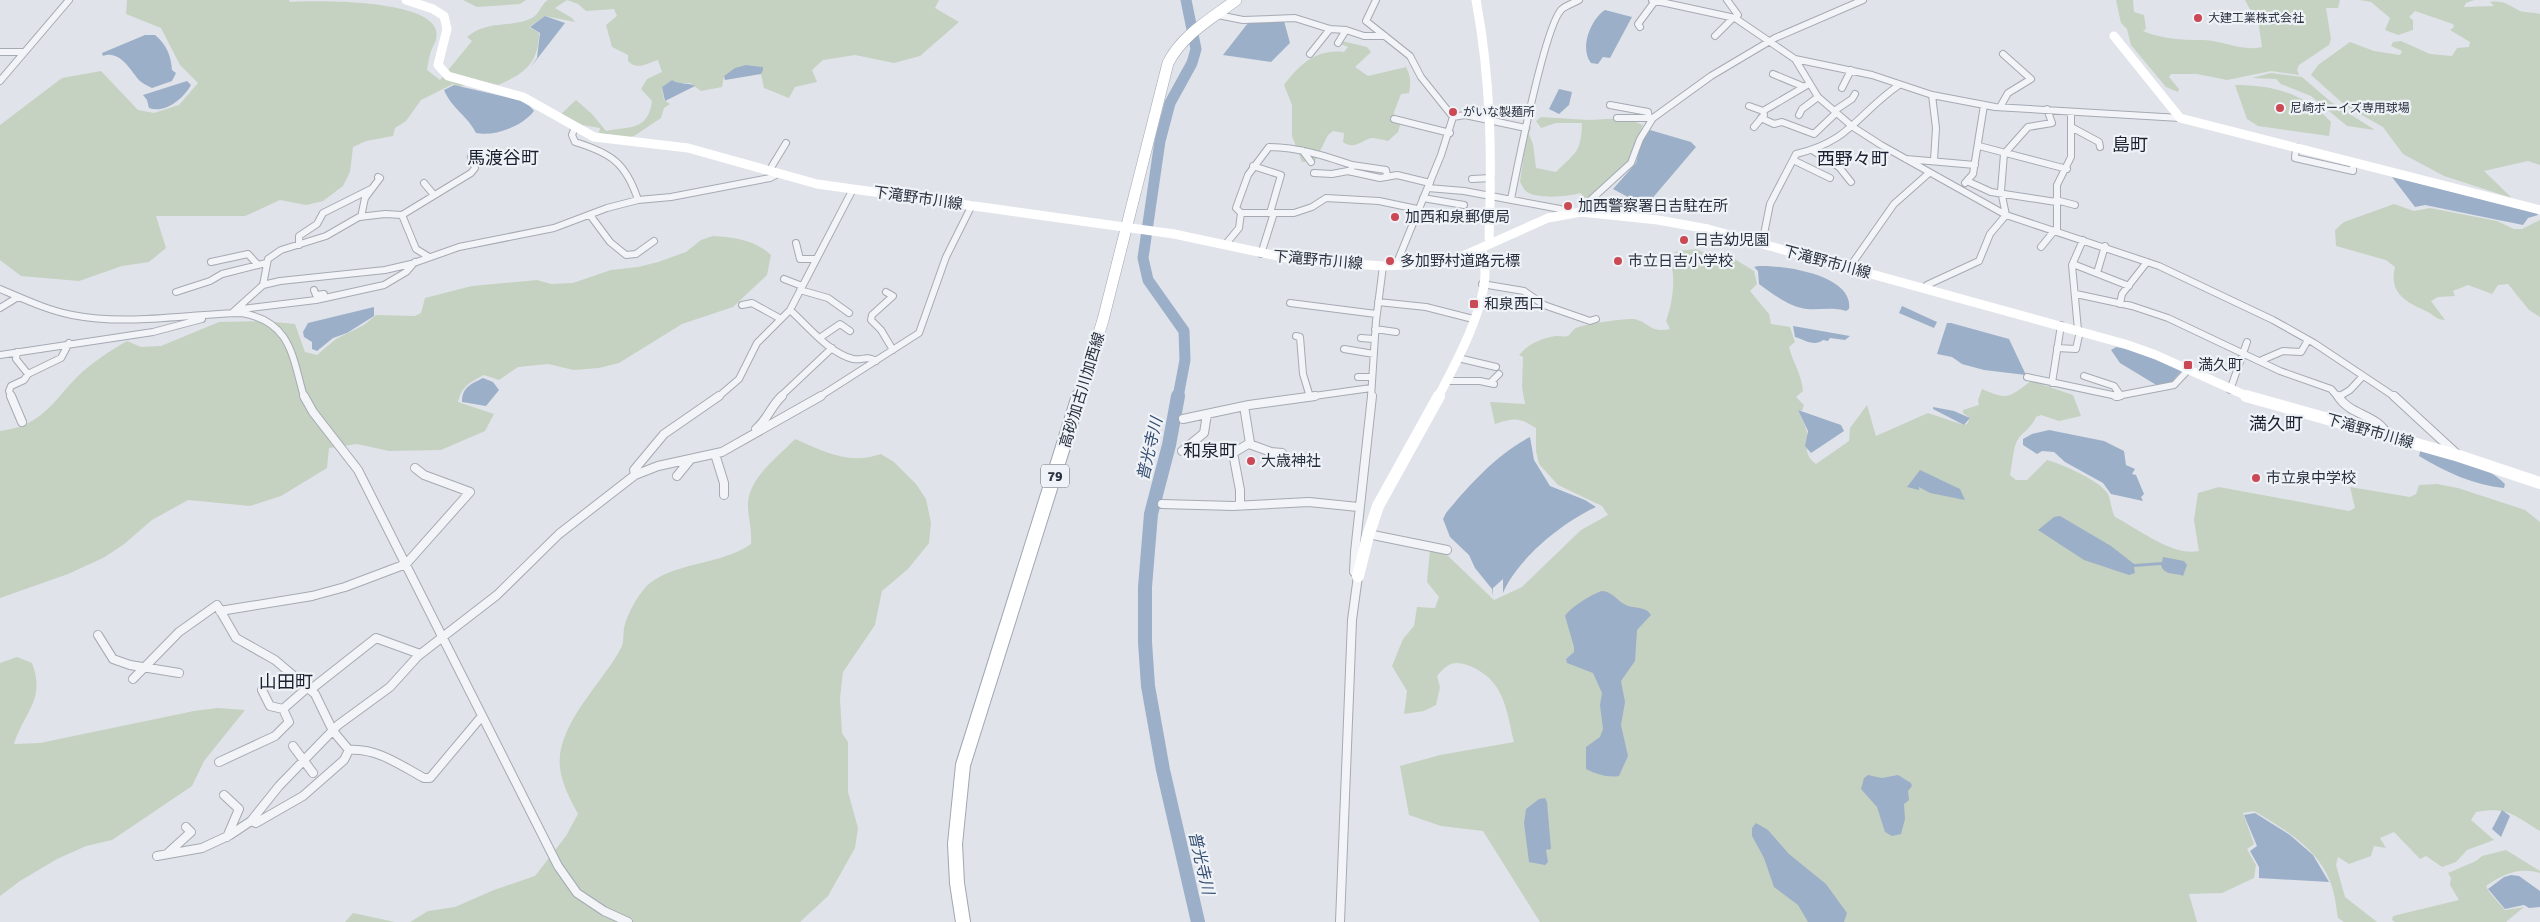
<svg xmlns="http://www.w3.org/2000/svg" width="2540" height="922" font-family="Signika,'Noto Sans JP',sans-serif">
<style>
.green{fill:#c5d2c1}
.water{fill:#9cafc8}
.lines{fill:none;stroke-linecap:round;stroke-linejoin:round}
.river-far1{stroke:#9cafc8;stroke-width:11}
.river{stroke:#9cafc8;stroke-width:14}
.street-far1-casing{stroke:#a5aab3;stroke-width:8}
.street-casing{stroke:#a5aab3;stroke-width:10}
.primary-far1-casing{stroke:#9fa7b4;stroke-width:12}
.primary-casing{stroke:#9fa7b4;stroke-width:16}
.street-far1{stroke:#f2f4f7;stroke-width:6}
.street{stroke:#f2f4f7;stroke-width:8}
.secondary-far1{stroke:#fff;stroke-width:9}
.secondary{stroke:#fff;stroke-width:12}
.primary-far1{stroke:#fff;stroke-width:11}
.primary{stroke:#fff;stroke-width:14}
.poi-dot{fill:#cb4855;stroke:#eff2f6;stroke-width:2}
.labels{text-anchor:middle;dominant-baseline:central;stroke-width:4.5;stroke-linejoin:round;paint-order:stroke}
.far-poi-label{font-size:12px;fill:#29303f;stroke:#eff2f6;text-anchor:start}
.shield{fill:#eff2f6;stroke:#646a76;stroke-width:1}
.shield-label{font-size:14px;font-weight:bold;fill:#29303f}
.street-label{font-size:15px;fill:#29303f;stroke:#eff2f6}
.poi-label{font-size:15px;fill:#29303f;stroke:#eff2f6;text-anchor:start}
.water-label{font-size:16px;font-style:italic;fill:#344d72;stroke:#eff2f6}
.quarter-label{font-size:18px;fill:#1b2130;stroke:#eff2f6}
</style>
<rect width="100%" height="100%" fill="#e0e3e9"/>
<!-- green -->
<path class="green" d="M127 0H289L290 2C321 0 428 0 436 30 438 40 434 43 431 51 429 57 428 64 427 70L440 80 472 41 467 37C486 20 508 28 530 19 540 15 540 5 548 0H939L935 8 959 22 920 56 894 63 855 55 823 60 812 70 817 82 795 87 789 98 764 88 761 74 762 67C746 64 738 66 724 76L722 87 701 91 690 83H679L672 80 662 87 664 100 670 104 664 108 661 118 634 136 623 139 599 133 600 128 582 125 561 114 576 100 592 114 606 131C628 126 648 132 652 101L641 89 647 79 662 72 658 60C647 63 637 71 628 61V55L612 47 606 25 617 16 614 9 586 11 578 4 567 0 555 8 572 18 575 22 545 16 529 27 539 33C539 63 524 74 498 85L479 81 459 87 453 84 421 100 406 121 395 128 393 136 366 141 353 147 350 172 343 186 323 201 306 205 280 200 245 216H156L166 248 149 262 122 266 79 281 21 276 0 260V125L62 78 101 71 138 110 154 113 179 105 198 83 180 65 161 28 126 14Z
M463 0H526L520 4 477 7Z
M2116 0H2133L2134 12 2144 15 2146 29 2143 31C2162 39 2181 40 2201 40 2222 40 2242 52 2262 47L2259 27 2245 0H2340L2338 8H2326L2331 39 2329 45 2299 65 2297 70 2299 75 2271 71 2227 80 2197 74H2171L2169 77 2179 89 2178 92 2166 87 2131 45 2127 29 2121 23Z
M2360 0H2474L2466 3 2464 7 2494 6 2490 2C2504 0 2509 6 2520 11 2526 13 2534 12 2540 14V165L2528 161 2484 171 2512 198 2444 176 2403 154 2383 127 2346 106 2311 75 2318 65 2350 42 2374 51 2400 55 2402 51 2391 46 2393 42 2401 41 2430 54 2452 56 2457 48 2469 47 2470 42 2450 30 2454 27 2453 24 2415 11 2409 17 2413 20V30L2398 35 2385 30 2390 18 2371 2Z
M1342 41 1367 47 1371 52 1355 67 1368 76 1406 67C1411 77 1411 82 1409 93L1401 94 1394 112 1395 119 1401 122 1398 132 1388 141C1384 140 1376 138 1371 138 1361 141 1354 150 1343 142L1344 133 1333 131 1328 135 1315 161 1302 162 1292 136V105L1284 85C1300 64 1316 49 1344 52L1348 47 1341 44Z
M2271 73 2302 77 2331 102 2375 130 2347 126 2311 96 2281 84 2276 79 2252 78Z
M2235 85C2272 85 2305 93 2331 122L2329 136 2258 126 2247 119Z
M1541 117 1589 120 1625 118 1643 125 1627 164 1587 200 1580 193C1568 197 1538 199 1527 192 1524 190 1522 185 1520 182L1528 127H1531L1529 134 1533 144 1536 168 1556 172C1576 152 1581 153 1582 123H1556L1541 128 1536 121Z
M2394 204 2414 211 2430 208 2497 221 2514 229H2522L2540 220V317L2529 310 2508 284 2498 285 2492 294 2468 285 2453 291 2455 296 2438 297 2431 301 2445 320C2437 320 2435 316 2428 312 2408 303 2388 294 2395 267L2386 260 2336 246 2335 230 2344 222Z
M713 236C734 237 755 240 771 255L767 275 733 307 682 324 619 363 599 368 574 370 548 364 518 367 499 380 484 375C470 382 462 386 458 402L494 414 485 431 441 450 389 451 357 444 329 448 327 468 281 496 250 506 188 500 152 520 123 545 103 558 68 574 0 598V431C41 426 51 404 77 377 92 362 110 351 127 341L141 347 161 346 219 322 265 321 295 324 305 352 317 355 336 339 364 325 376 315 415 316 421 313 425 298 472 286 537 280 551 284 573 283 611 270 638 267 658 262 686 252 701 240Z
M1696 249 1710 255H1728L1754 271 1757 284 1750 291 1769 314 1771 324 1790 327 1795 342 1789 347C1793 363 1802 375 1803 391L1796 397 1804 405 1802 411 1798 410C1801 417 1806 426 1807 433 1808 447 1803 454 1816 464L1849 441 1850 428 1867 405 1876 436 1928 413 1964 425 1967 424 1970 418 1963 413V410L1979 405 1978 400 1982 389C2009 401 2009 397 2031 381L2073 395 2081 416 2059 421 2041 415 2036 417C2031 429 2020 433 2016 443 2013 452 2012 465 2010 475L2016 480H2027L2047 460C2064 465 2099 480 2108 494 2111 500 2111 510 2115 517 2137 528 2173 557 2199 551L2194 520 2198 493 2219 487 2349 511 2355 508 2350 487 2410 497 2416 494 2419 485 2437 484 2458 488 2525 510 2540 522V831C2514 815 2507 806 2476 812L2471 820 2494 840 2467 850 2456 862 2442 867 2426 856 2420 859 2394 832 2380 838 2386 848 2374 846 2371 856 2349 864 2338 857 2336 865 2345 897 2377 922H2344L2338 918C2336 907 2335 894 2331 884 2319 849 2284 829 2254 811L2243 813 2254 844 2247 849 2256 865 2254 878 2222 893 2189 894 2197 922H1540L1483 831 1441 826 1409 815 1400 766 1440 755 1514 742C1506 709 1505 681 1470 666 1454 660 1448 663 1437 676L1440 687 1436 705 1424 711 1404 714 1407 691 1392 666 1403 639 1414 626 1417 607 1435 608 1439 597 1427 582 1430 550 1447 555 1494 600 1522 587 1581 530 1608 515 1602 506 1558 485 1539 464 1536 451V428C1519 417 1514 418 1495 424L1490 402 1525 404 1522 387 1523 357 1519 355C1528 344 1542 338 1556 336 1560 336 1565 337 1568 336 1571 334 1573 329 1576 328 1583 324 1626 318 1634 319 1651 323 1649 333 1670 329L1666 321C1671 307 1674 291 1673 275 1673 268 1669 263 1670 255L1678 251Z
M795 439C825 452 849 465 881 454L894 462 916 484 926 499 931 523 929 543 908 569 882 591 875 625 843 672 840 698 842 733 848 742V792L858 828 855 848 828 896 800 922H410L428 911 455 907 494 890 535 876 566 836 578 814C570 799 562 784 560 768 555 725 603 683 621 648 624 643 623 635 624 629 626 616 639 592 650 583 680 561 721 565 751 544 752 528 748 518 748 505 748 478 778 457 795 439Z
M17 657 32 663C46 700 24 712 14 744L40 743 194 711 218 708 245 710 204 761 192 786 112 840 86 846 57 859 20 881 0 896V663Z
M2506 850 2540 871V873C2519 867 2503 874 2486 886L2489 892 2505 910 2524 907 2506 922H2395L2392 920 2393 916 2459 900 2450 885 2451 878 2448 873 2476 861 2482 856Z
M353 913 395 922H345Z"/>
<!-- water -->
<path class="water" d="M1605 10 1632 17 1610 58 1603 57 1598 64 1591 63C1579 48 1591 19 1605 10Z
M545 16 565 23 530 68 537 58 540 33 530 27Z
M1284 21 1290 43 1271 62 1223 55 1248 23Z
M145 35H155C167 45 171 56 172 70L176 73 172 81 152 88C148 86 141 83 138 79 130 69 119 50 103 56L102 53Z
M746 65 763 67V70L761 74 725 80 724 76 735 68Z
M672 80C680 85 687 82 695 86L665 101 662 87Z
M187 81 191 85C183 99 165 114 149 108L147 100 143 95Z
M454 85 519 100 528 104 534 111C523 126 494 137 476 133 467 115 452 109 444 90Z
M1559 89 1572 92 1569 105 1559 114 1549 109Z
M1650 130 1691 142 1696 147 1650 201 1641 204 1613 189 1636 163 1641 143Z
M2392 177 2537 213 2538 215 2528 218 2523 225 2425 205 2415 207Z
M1758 266C1783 265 1854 275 1849 309L1846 311C1833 307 1820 310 1807 309 1790 307 1772 294 1759 284L1758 271 1754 267Z
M1902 306 1937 322 1934 328 1899 313Z
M374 307V316L347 333 333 338 317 351 312 349V342L304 337 303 332 308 323Z
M1947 323H1951L2009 339 2026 375 1984 370 1962 364 1952 357 1937 354Z
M1793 326 1850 336 1845 340 1830 338 1828 341 1823 340C1814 347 1805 340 1795 337Z
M2116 347 2135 351 2182 370 2171 383 2158 386 2120 363 2111 350Z
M483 378 493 382 499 390 486 406 462 402C462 387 471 384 483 378Z
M1933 407 1954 411 1970 418 1964 425 1933 409Z
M1798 410 1841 425 1844 431 1811 453 1805 446 1808 431Z
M2049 430 2104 441 2124 451 2126 465 2135 469 2132 474 2136 475 2144 494 2141 497 2143 501 2111 494 2103 483 2065 462 2054 452 2042 451 2037 454 2023 445V439L2032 434Z
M1530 437 1534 460 1550 486 1585 500 1596 507C1563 522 1517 559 1503 593V579L1493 588 1492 596V589L1475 568 1469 555 1450 537 1443 519 1446 513C1469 485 1497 454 1530 437Z
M2421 448C2447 456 2485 463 2505 484L2504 488C2474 485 2445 472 2419 456Z
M1920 470 1960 489 1965 500 1930 493 1919 487V490L1907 487Z
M2060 516 2111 546 2134 564 2162 562 2163 557 2184 561 2187 565 2183 576C2174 572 2164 576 2161 565L2134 567 2135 573 2129 575 2084 560 2038 530 2054 517Z
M1602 591C1612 591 1617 601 1626 605 1635 609 1646 606 1651 615L1637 630 1635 661 1621 681 1625 702 1621 725 1628 756 1619 776C1608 778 1596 774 1586 769V747L1600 737 1603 729 1600 705 1602 693 1593 673 1567 663 1566 659 1574 652V647L1565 616C1571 607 1590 595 1602 591Z
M1868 775 1882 778 1898 775 1911 783 1912 786 1908 791 1909 800 1904 804 1905 819 1901 834 1892 836 1885 832 1877 807 1861 789 1864 778Z
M1545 798 1547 802 1551 849 1546 850 1548 862 1545 865 1529 862 1524 823 1526 809 1539 799Z
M2502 810 2510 816 2501 837 2492 829Z
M2255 813 2290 835 2313 855 2329 882 2259 878V867L2250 851 2257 846 2244 815Z
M1756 823 1768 830 1789 854 1826 884 1847 913 1844 922H1808L1798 905 1774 887 1764 858 1752 836V828Z
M2511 875 2519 876 2540 891V907L2529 908 2524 905 2505 909 2488 889 2504 877Z"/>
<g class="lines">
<!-- river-far1 -->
<path class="river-far1" d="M1178 397 1185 360 1184 331 1148 280 1143 258 1160 141 1170 103 1192 63 1196 49 1186 0"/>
<!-- river -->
<path class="river" d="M1178 396 1169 445 1151 514 1145 587V642L1148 686 1163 770 1198 922"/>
<defs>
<path id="street-far1" d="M1376 0 1366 21 1410 56 1421 77 1453 117 1441 155 1396 265
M1652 0 1735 18 1795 59 1872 75 1932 95 1995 107 2180 118
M1727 0 1738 15 1735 18
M1218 15 1243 20 1295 18 1330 29 1346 30 1364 36H1385
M1640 27 1638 24 1655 1
M1715 36 1733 18
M1338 43 1346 30
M0 52H24
M1310 54 1330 29
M1795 59 1818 97 1853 127 1881 145 2006 215 2159 266 2273 320 2314 343 2395 397
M1773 74 1802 86
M0 81 69 0
M1842 88 1851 70
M1932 95 1936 128 1934 160
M1610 105 1648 112 1649 118
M1749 106 1763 111
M2000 107 2008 93 2031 79 2003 54
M1834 111 1852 99 1855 94
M1799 115 1802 109 1818 97
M1453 117 1465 115 1526 128
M1617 118H1653
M1761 118 1774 124 1782 122 1814 134 1836 113
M1394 119 1450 133
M575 127 572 135 575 142C611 153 626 163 638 200
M1754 127 1764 115 1763 111 1809 84
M2073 128 2099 142 2100 147
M1979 146 2067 169
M2296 147 2295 158 2353 171V162
M1812 150 1839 167 1851 182
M1303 151 1311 162
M1906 159 1975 165
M1793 160 1830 178
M1352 165 1386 170 1387 176
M1253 166 1281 175 1270 213
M769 171 786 143
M1351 172 1352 165C1325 156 1298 147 1269 147L1248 175 1236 208 1241 213H1294L1312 207 1326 198 1379 201 1417 209
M1314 173 1332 174 1348 171 1380 178 1397 175 1430 183
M1472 179 1491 178
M1967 181 1991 192 2056 202
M424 183 434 195
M1965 183 1973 174 1984 105
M1428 188 1464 191 1560 209 1569 213
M1423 198 1464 205
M1511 199C1517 169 1545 24 1562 9 1567 5 1574 3 1579 0
M2056 200 2075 205
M1581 212 1585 205 1631 163 1640 139 1653 118 1711 76 1775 38 1863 0
M402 215 471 173 475 168 471 157
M590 215 610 242 626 255 636 254 654 241
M361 217 365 198 380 178 378 177
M2057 231V185L2071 157V112
M796 243 800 259H816
M1762 244 1770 204 1796 154C1851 141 1857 114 1899 85
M299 245V236L317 224 323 213 371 189
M1225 245 1239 228 1241 213
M2041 247 2055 230
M1261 254 1274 213
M211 262 248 254 258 265
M2073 264 2129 286
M1849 268 1894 204 1929 173
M2097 273 2105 246
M784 279 802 286
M1482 284 1524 291 1544 305 1590 321 1596 319
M263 285 268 259 281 250 326 236 359 217 385 214 402 215 416 249 429 257
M0 289C24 299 47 310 72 315 128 326 186 314 242 313 291 322 292 355 304 397
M1926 289 1927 285 1979 261 1990 234 2006 215 2001 191 2004 154 2028 127 2052 123 2047 109
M314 290 316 295 324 294
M800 290 828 298 849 313
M176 292 210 281 222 274 266 263
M886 292 893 296 872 315 871 320 881 330 893 350
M2076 294 2132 306 2168 318 2280 371 2331 389 2338 397
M1378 302 1426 307 1473 319
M1290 303 1376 314
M2120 304 2122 294 2147 262
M742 305 752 303 781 319
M0 308 18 297
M242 309 316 300 384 285 406 272 415 262
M790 310C808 326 829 353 853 359 863 361 865 355 876 361
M232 313 263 285 280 281 385 270 411 264 459 247 554 228 607 208 638 200 671 197 770 178 778 174
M1375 329 1396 332
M2078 330 2072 265 2083 240
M1296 336 1300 337 1303 374 1310 397
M821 337 840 324 850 331
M1361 338 1374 339
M2057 348 2076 349 2080 331
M1344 349 1374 354
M17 352 16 359 28 374
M0 355 153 332 202 319
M1458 358 1496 367
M2262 360 2283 351 2301 352 2308 340
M2084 376 2114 386 2121 396
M1358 377H1372
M2027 377 2117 396 2174 385 2188 370
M1447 381H1480L1494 384
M1490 383 1499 374
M2052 383 2061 325
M2230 390 2247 342
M2340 396 2350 390 2363 376
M12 397 9 391 11 386 24 380 28 374 61 358 69 343
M718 397 739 379 757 343 790 310 853 189
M780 397 832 348
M819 397 919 333 946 257 972 205
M1307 397 1371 388
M1371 397 1376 321 1383 266"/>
<path id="street" d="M11 396 22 422
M304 396 313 412 358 470 558 866 577 893 604 911 628 922
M2116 396H2118
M2338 396C2350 416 2378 414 2388 436
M2394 396 2458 455
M1183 419 1249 405 1315 396
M756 429C768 419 771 406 782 396
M1249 444 1271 452 1282 453
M1182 451 1204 433 1207 414
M715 454 724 483V495
M635 475 634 470 664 434 719 396
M677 476 690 460
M1162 504 1233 506 1309 502 1358 507
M1240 504V490L1233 453 1250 443 1244 406
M1368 534 1447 550
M220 611 312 596 345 587 406 564 470 492 424 475 415 468
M98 635 113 659 130 665 179 673
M133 679 179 632 217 605 236 638 275 660 315 694 333 731 349 750 344 760 303 796 256 823 251 821
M310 690 376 638 420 654
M283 709 307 688
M293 746 313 773
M349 750C377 748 400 765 424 778H430L482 716
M219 762 275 736 289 722 283 709 270 706 262 690
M224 795 239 809 227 837
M168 853 191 832 186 827
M157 856 202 848 230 835 251 821 279 786 338 725 390 687 418 656 497 595 559 534 635 475 658 466 722 452 821 396
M1340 922 1352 620 1358 576 1354 572 1355 552 1372 396"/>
<path id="primary-far1" d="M1079 397 1103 320 1168 63C1183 34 1211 19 1236 0"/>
<path id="primary" d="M963 922 957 883 955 844 963 765 1079 396"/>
</defs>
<!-- street-far1 casing -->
<use href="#street-far1" class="street-far1-casing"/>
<!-- street casing -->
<use href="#street" class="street-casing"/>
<!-- primary-far1 casing -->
<use href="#primary-far1" class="primary-far1-casing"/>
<!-- primary casing -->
<use href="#primary" class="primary-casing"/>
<!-- street-far1 -->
<use href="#street-far1" class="street-far1"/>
<!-- street -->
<use href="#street" class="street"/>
<!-- secondary-far1 -->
<path class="secondary-far1" d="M406 0 433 9 444 16 447 29 438 65 448 76 523 97 594 137 688 148 817 184 1174 234 1296 260 1383 266 1447 263 1548 218 1581 212 1658 220 1708 229 2125 344 2156 355 2249 397
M1476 0C1491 79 1492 158 1489 238L1492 243
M2114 36 2180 118 2540 210
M1438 397C1455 365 1486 308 1485 271 1485 263 1483 256 1482 248"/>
<!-- secondary -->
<path class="secondary" d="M2246 396 2459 456 2540 483
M1358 576 1368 536 1378 506 1439 396"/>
<!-- primary-far1 -->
<use href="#primary-far1" class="primary-far1"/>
<!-- primary -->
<use href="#primary" class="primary"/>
</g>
<!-- markers -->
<g class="poi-dot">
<circle cx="2198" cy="18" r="5"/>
<circle cx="2280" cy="108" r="5"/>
<circle cx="1453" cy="112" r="5"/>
<circle cx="1568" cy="206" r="5"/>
<circle cx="1395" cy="217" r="5"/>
<circle cx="1684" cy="240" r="5"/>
<circle cx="1390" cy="261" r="5"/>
<circle cx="1618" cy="261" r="5"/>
<rect x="1469" y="299" width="10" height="10" rx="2.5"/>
<rect x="2183" y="360" width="10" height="10" rx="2.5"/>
<circle cx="1251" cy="461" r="5"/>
<circle cx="2256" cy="478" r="5"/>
</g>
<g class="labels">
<!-- far-poi labels -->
<g class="far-poi-label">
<text x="2208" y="18">大建工業株式会社</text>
<text x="2290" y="108">尼崎ボーイズ専用球場</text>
<text x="1463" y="112">がいな製麺所</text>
</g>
<!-- shield labels -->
<rect class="shield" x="1041" y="464.5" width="28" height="23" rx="4"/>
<g class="shield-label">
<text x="1055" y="476">79</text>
</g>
<!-- street labels -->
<g class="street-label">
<text transform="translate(918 198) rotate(8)">下滝野市川線</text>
<text transform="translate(1318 260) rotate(5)">下滝野市川線</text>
<text transform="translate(1827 262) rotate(15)">下滝野市川線</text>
<text transform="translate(1082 390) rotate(-73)">高砂加古川加西線</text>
<text transform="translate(2370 431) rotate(16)">下滝野市川線</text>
</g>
<!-- poi labels -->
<g class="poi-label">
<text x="1578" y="206">加西警察署日吉駐在所</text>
<text x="1405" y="217">加西和泉郵便局</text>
<text x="1694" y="240">日吉幼児園</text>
<text x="1400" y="261">多加野村道路元標</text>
<text x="1628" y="261">市立日吉小学校</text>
<text x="1484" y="304">和泉西口</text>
<text x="2198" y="365">満久町</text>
<text x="1261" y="461">大歳神社</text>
<text x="2266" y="478">市立泉中学校</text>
</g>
<!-- water labels -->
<g class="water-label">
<text transform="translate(1150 449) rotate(-77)">普光寺川</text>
<text transform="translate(1201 863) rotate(77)">普光寺川</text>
</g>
<!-- quarter labels -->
<g class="quarter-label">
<text x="2130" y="145">島町</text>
<text x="503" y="158">馬渡谷町</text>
<text x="1853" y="159">西野々町</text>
<text x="2276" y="424">満久町</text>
<text x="1210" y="451">和泉町</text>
<text x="286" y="682">山田町</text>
</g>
</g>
</svg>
